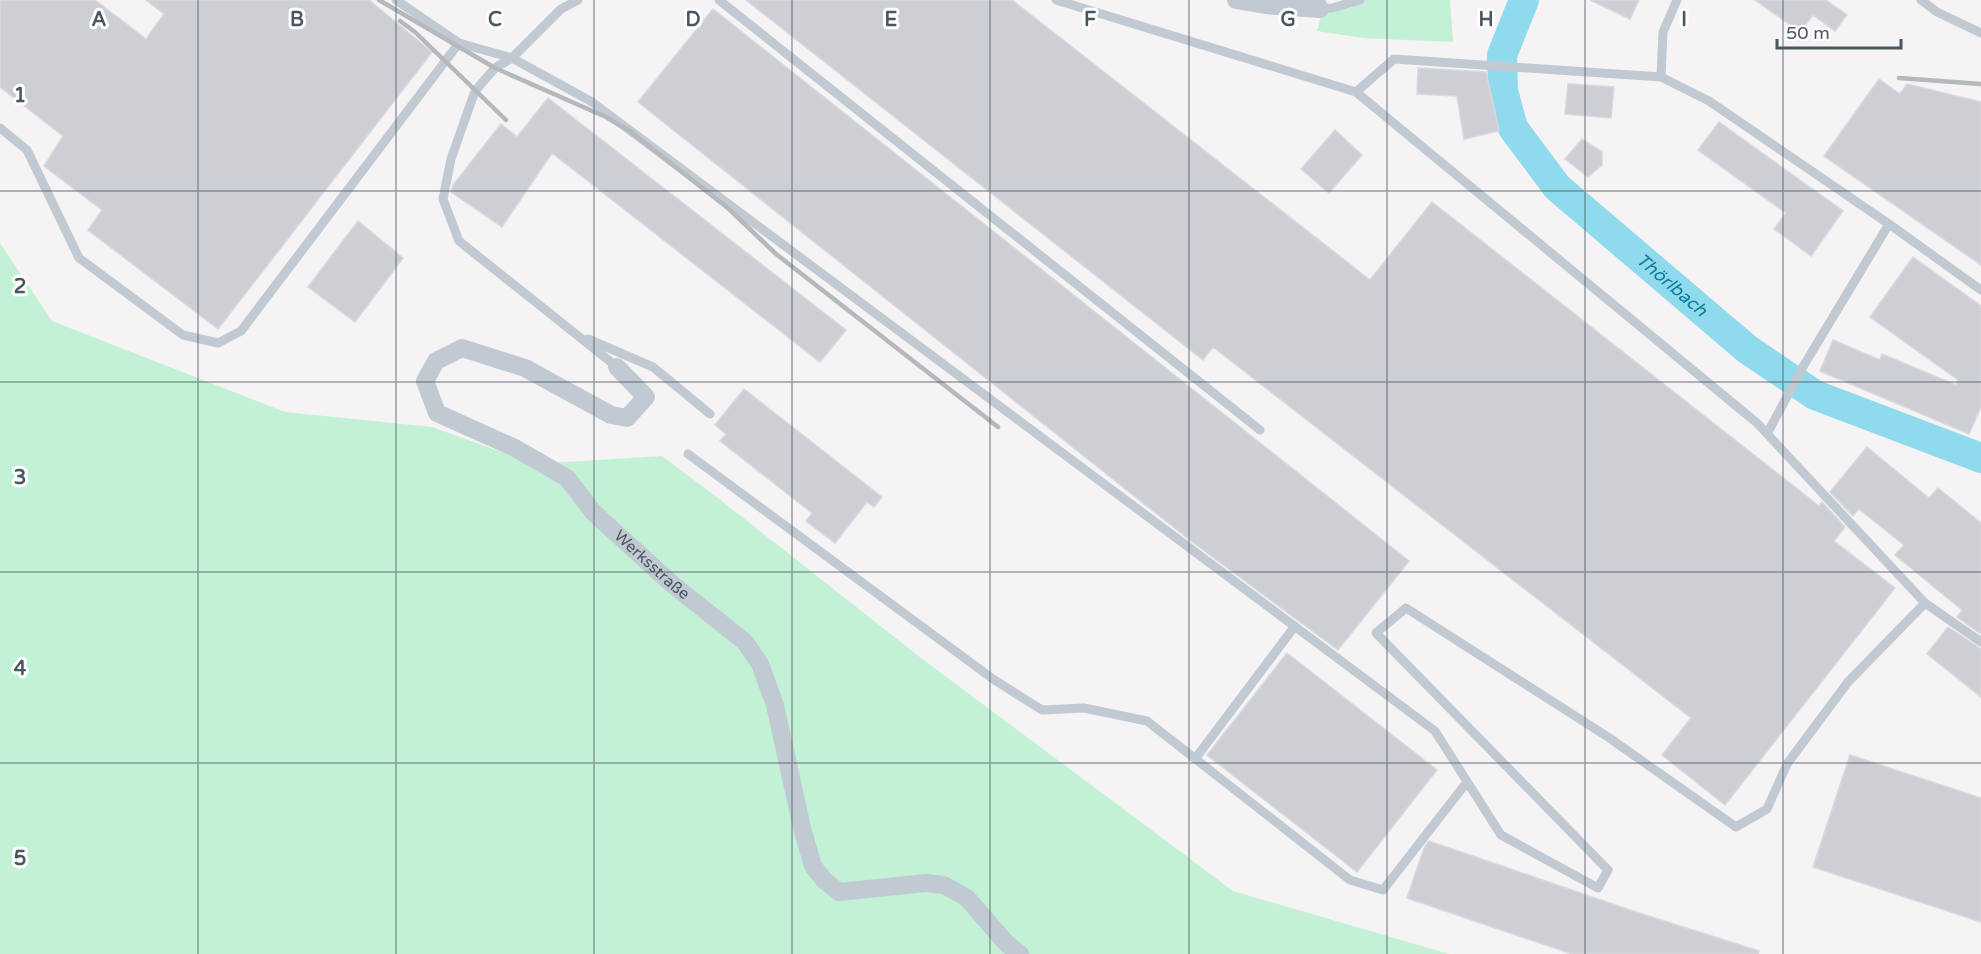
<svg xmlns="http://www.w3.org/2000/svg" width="1981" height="954" font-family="'Varela Round',sans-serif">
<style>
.green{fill:#c3f1d5}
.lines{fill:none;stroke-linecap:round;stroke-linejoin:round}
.river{stroke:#90daee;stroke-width:30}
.building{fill:#cdcfd5;stroke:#d7d9de;stroke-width:1.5}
.service{stroke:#c1cad2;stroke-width:9}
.minor{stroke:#c1cad2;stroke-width:18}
.rail{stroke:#b5b8bd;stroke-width:4.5}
.grid{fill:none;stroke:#4a5661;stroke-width:1.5;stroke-opacity:0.55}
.labels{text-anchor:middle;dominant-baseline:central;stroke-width:6;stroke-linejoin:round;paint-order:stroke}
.street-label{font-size:16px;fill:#4a5661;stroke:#fff}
.water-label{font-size:18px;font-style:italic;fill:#0c7c9b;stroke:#fff}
.grid-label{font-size:20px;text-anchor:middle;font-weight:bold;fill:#4a5661;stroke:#fff;stroke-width:6;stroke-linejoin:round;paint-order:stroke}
</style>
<rect width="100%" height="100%" fill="#f5f3f3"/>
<!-- green -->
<path class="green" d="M1364 0H1450L1453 42 1363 38 1317 31 1321 16Z
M0 243 52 321 285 412 432 427 535 464 662 456 714 495 921 658 1233 891 1449 954H0Z"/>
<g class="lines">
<!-- river -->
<path class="river" id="s1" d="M1524 0 1502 55 1503 91 1513 128 1557 187 1747 349 1815 395 1981 458"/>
</g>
<!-- building -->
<path class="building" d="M0 0H95L146 39 164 14 146 0H369L432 52 218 329 88 230 102 210 44 166 63 136 0 87Z
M746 0H1012L1370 280 1432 202 1819 506 1822 502 1845 527 1834 541 1895 588 1725 805 1662 755 1691 718 1213 347 1203 360Z
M1590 0H1639L1630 19Z
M1755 0H1826L1847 15 1835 31 1813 15 1800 32Z
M713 9 1409 561 1338 650 1191 541 638 102Z
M1418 68 1486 72 1499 131 1464 139 1457 96 1417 94Z
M1879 79 1900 94 1907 84 1981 102V265L1824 156Z
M1568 84 1614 87 1611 118 1565 114Z
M548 98 846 330 820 362 552 153 502 227 451 192 453 185 501 124 517 137Z
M1719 122 1843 211 1811 256 1774 229 1786 213 1698 150Z
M1335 130 1362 155 1329 193 1301 169Z
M1582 139 1602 152V165L1588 177 1565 159Z
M358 221 403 258 355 322 308 287Z
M1913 257 1981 306V407L1969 434 1820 371 1833 340 1880 360 1882 354 1956 385 1958 380 1870 317Z
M744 389 882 497 874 507 867 502 835 543 806 521 812 513 720 441 726 434 715 425Z
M1867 447 1929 498 1938 488 1981 523V634L1957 617 1962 610 1895 555 1904 545 1859 509 1853 516 1830 492Z
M1948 627 1981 649V697L1927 654Z
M1287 653 1437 770 1357 872 1207 755Z
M1850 755 1981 798V922L1813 867Z
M1429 841 1633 911 1759 951 1758 954H1572L1407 898 1424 848Z"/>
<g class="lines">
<!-- service -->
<path class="service" d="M396 0 459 43 512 58
M578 0 561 9 512 58 592 102 1435 731 1501 835 1598 888 1608 870 1376 633 1406 608 1608 737 1736 827 1767 809 1787 764 1848 682 1925 603 1981 642
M719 0 1260 430
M1056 0 1356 92 1757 423 1925 603
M1921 0 1937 12 1981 33
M1320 9 1332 8 1360 0
M512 58 495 68 475 91 451 159 443 199 459 241 617 367
M1661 77 1663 32 1677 0
M1356 92 1394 59 1661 77 1709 101 1889 224 1981 290
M0 128 27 150 79 258 183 335 218 343 241 331 459 43
M588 339 653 367 710 414
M1767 434 1804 365 1889 224
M688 454 993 679 1042 710 1084 708 1147 721 1350 880 1383 890 1467 782
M1195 759 1295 626"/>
<!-- minor -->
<g class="minor">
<path d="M1236 0 1265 5 1320 9 1315 0"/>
<path id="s2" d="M617 367 646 397 627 418 611 415 525 368 462 348 436 361 425 381 437 413 515 448 567 478 593 512 672 584 745 642 760 664 775 705 802 828 813 866 824 880 839 892 926 883 944 885 967 898 1006 943 1020 954"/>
</g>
<!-- rail -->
<path class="rail" d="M379 0 495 68 606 117 631 132 729 209 776 254 998 427
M400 21 415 32 506 120
M1899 78 1981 84"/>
</g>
<!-- grid -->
<path class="grid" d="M198 0V954M396 0V954M594 0V954M792 0V954M990 0V954M1189 0V954M1387 0V954M1585 0V954M1783 0V954M0 191H1981M0 382H1981M0 572H1981M0 763H1981"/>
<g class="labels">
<!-- street labels -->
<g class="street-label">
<text stroke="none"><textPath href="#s2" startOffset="604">Werksstraße</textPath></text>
</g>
<!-- water labels -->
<g class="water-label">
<text stroke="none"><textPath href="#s1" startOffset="358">Thörlbach</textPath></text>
</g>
</g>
<g class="grid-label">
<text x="99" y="26">A</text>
<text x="297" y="26">B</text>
<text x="495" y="26">C</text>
<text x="693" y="26">D</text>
<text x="891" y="26">E</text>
<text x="1090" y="26">F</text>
<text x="1288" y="26">G</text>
<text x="1486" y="26">H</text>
<text x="1684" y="26">I</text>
<text x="20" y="102">1</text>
<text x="20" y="293">2</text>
<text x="20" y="484">3</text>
<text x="20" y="675">4</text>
<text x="20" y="865">5</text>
</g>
<!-- scale -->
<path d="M1777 39v9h124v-9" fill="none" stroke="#4a5661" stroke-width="3"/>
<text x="1786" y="39" font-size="18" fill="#4a5661" stroke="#ffffff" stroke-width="4.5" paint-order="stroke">50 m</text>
</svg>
